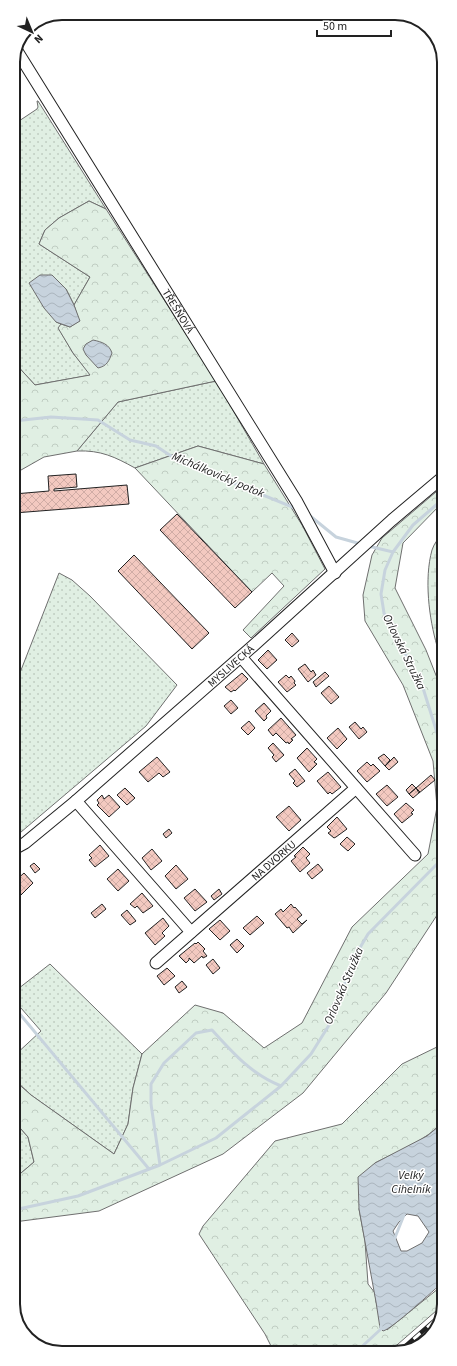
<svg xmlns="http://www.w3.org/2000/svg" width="457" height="1366" font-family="'Source Sans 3',sans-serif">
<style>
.grass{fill:url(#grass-dots);stroke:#6f6f6f}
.forest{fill:url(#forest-crowns);stroke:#6f6f6f}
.wetland{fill:url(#wetland-marsh);stroke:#6f6f6f}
.water{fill:url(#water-waves);stroke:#6f6f6f;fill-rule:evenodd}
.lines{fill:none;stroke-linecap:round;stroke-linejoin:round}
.stream{stroke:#c7d3dd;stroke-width:3}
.building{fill:url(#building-cross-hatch);stroke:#222}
.minor-casing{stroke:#222;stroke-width:13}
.minor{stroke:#fff;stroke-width:11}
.rail-casing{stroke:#222;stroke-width:4.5}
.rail{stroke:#fff;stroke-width:3;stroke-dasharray:9;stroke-linecap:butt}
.labels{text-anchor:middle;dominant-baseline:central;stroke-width:3;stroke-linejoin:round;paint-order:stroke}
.street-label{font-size:11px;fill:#222;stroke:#fff}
.water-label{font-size:12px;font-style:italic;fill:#222;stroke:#fff}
.rim{fill:none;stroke:#222;stroke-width:2}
</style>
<defs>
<pattern id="grass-dots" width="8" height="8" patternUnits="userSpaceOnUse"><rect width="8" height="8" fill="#e0efe3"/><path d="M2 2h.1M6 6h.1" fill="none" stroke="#c0cdc2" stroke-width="1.8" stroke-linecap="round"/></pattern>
<pattern id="forest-crowns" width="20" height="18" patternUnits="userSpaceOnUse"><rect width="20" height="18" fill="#e0efe3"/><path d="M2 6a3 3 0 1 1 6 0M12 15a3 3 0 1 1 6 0" fill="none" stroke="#c0cdc2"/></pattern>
<pattern id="wetland-marsh" width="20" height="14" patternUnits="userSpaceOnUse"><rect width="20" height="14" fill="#e0efe3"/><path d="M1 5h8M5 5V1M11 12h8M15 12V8" fill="none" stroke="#c0cdc2"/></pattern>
<pattern id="water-waves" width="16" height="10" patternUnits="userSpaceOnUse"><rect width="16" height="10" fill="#c7d3dd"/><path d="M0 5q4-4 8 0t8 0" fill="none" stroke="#abb5bd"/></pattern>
<pattern id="building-cross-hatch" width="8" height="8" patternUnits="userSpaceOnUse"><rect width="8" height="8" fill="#f3c9c0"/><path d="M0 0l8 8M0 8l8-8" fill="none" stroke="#d0aca5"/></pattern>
</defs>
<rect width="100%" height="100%" fill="#fff"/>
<!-- grass -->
<path class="grass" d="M37 101H38L106 209 89 201 59 218 45 230 39 244 90 277 74 305 66 289 56 322 61 324 59 329 73 353 91 375 35 385 13 361V125L37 109 38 107Z
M216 381 264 464 198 446 135 468C115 457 101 450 77 451L118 402Z
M59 573 72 580 90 596 177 685 146 726 14 838V688Z
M50 964 142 1054 133 1088 128 1124 114 1154 31 1095 14 1079V1056L41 1031 14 1000V992Z
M14 1121 28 1137 34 1162 14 1179Z"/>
<!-- forest -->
<path class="forest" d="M89 201 106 209 216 381 118 402 77 451 44 457 14 474 13 361 35 385 90 375 73 353 58 328 61 324 70 327 79 321 74 305 90 277 39 244 45 230 59 218Z
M198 446 264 464 302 525 325 569 251 638 243 630 284 586 272 573 252 592 135 468Z
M443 486V502L403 543 395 588 426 650 443 693V906L386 993 303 1093 223 1154 99 1211 14 1222V1179L34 1162 28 1137 14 1121V1080L31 1095 114 1154 128 1124 133 1088 142 1054 195 1005 223 1013 264 1048 302 1023 352 927 428 854 437 807 433 761 403 685 365 621 363 595 372 555 382 538Z
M439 1046 444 1047V1120C427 1141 398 1151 375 1163L359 1209 365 1241 368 1284 375 1293 376 1302 387 1330 444 1284V1304L390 1351 274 1352 265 1334 199 1234 203 1226 275 1141 342 1124 402 1064Z"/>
<!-- wetland -->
<path class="wetland" d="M443 531V650L437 646C429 618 424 579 432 550 434 543 440 537 443 531Z"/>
<!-- water -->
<path class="water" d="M40 275H52L66 289 74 305 80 321 70 327 56 322 44 308 29 283Z
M93 340C102 342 109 344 112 353 109 361 107 366 98 368L86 355 83 349 86 344Z
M444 1122V1281C434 1290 392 1329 383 1331L380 1328 376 1302 359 1209 358 1177 375 1163 427 1136ZM407 1214 418 1216 429 1232 422 1243 407 1251H401L393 1231 399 1222Z"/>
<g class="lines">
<!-- stream -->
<path class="stream" d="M14 421 51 417 98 420 130 440 156 446 177 460 297 509
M443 499 413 525 393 552 385 570 381 594 384 613 423 688 443 752
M309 515 336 537 361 544
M368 546 393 552
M14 1007 149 1169
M160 1165 216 1138 281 1086
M14 1210 78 1196 160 1165 151 1104V1084L164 1063 196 1033 212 1030C233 1053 251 1074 281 1086L311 1054 331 1022 354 958 368 934 438 863 443 854
M394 1240 404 1215
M356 1352 381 1329V1326"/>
</g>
<!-- building -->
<path class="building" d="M76 474 77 487 54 489V491L127 485 129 504 14 513V494L49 491 48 476Z
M177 514 252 592 235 608 160 530Z
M134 555 209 633 192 649 118 571Z
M14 602 19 616 14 618Z
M292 633 299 641 292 647 285 640Z
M268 650 277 660 267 669 258 660Z
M305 664 311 672 313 670 316 675 308 682 298 669Z
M325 672 329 676 316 687 313 682Z
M242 673 248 679 235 691 234 690 231 692 225 687Z
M286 675 289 678 291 676 295 681 294 683 296 685 287 692 278 682Z
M329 686 339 697 331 704 321 693Z
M231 700 238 708 231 714 224 706Z
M264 703 271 711 266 716 267 718 264 721 255 711Z
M281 718 296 735 291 739 293 740 289 744 288 742 286 743 276 733 273 736 268 730Z
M249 721 255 728 248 735 241 728Z
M355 722 361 729 363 727 367 732 359 739 349 727Z
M338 728 347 739 337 749 327 738Z
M273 743 284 755 276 762 272 757 274 755 268 748Z
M307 748 317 759 314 762 317 764 309 772 297 758Z
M384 754 390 760 385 766 378 758Z
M157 757 170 772 163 777 159 773 148 782 139 772Z
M394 757 398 762 389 770 385 766Z
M367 762 371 766 373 764 380 771 367 782 357 771Z
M295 769 305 781 297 787 293 783 295 781 289 774Z
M328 772 341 787 332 794 330 792 328 794 317 781Z
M431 775 435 780 419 793 416 788Z
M412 784 416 788 409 794 406 790Z
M387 785 398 797 387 806 376 794Z
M125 788 135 798 127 805 117 795Z
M416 788 420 792 413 798 409 794Z
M102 795 104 799 109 795 120 807 109 817 97 805 99 803 97 800Z
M406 803 414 810 411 813 413 814 402 823 394 814Z
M289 806 301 820 289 831 276 817Z
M337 817 347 829 336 837 334 838 328 833 331 831 327 827Z
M169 829 172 833 166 838 163 834Z
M347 837 355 844 348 851 340 844Z
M100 845 109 856 95 867 89 860 92 858 89 855Z
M303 847 310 854 306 858 310 863 300 872 291 861 296 857 294 856Z
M152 849 162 861 151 870 142 858Z
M34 863 40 869 35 873 30 866Z
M318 864 323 870 312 879 307 873Z
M176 865 188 879 176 889 165 876Z
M118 869 129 881 118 891 107 879Z
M24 873 33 883 21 895 14 888V882Z
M195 889 207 902 195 911 184 898Z
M219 889 222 894 214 900 211 896Z
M142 893 153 906 143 913 137 906 135 908 130 904Z
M102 904 106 909 95 918 91 913Z
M291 904 294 908 295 907 302 915 297 919 302 924 307 920 293 933 289 927 287 928 275 914 281 909 283 912Z
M127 910 136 921 130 925 121 915Z
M257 916 264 923 250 935 243 928Z
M163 918 169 926 162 933 165 936 155 945 145 933Z
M220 920 230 931 220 940 209 929Z
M237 939 244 946 237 953 230 945Z
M198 942 205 949 203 951 207 956 203 958 202 956 194 963 189 958V960L186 963 179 956 195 943 196 944Z
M213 959 220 968 213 974 206 965Z
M167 968 175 976 164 985 157 976Z
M182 981 187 987 179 993 175 987Z"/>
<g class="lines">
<defs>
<g id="minor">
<path id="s1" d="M17 51 297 502 335 573"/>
<path d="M241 657 415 855"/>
<path d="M76 801 191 932"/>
<path id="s2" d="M14 849 25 843 76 801 253 646 392 520 443 477"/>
<path id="s3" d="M156 963 356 788"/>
</g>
</defs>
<!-- minor casing -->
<use href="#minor" class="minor-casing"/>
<!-- minor -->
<use href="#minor" class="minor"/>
<defs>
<path id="rail" d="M400 1351 440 1316"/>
</defs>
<!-- rail casing -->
<use href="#rail" class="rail-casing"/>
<!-- rail -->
<use href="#rail" class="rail"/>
</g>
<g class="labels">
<!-- street labels -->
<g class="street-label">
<text stroke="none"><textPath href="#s1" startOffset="306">TŘEŠŇOVÁ</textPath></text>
<text stroke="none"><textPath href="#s2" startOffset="284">MYSLIVECKÁ</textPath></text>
<text stroke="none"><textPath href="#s3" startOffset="156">NA DVORKU</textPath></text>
</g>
<!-- water labels -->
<g class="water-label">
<text transform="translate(218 475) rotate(23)">Michálkovický potok</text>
<text transform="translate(404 652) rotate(64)">Orlovská Stružka</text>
<text transform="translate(344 986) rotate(-67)">Orlovská Stružka</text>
<text x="411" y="1175">Velký<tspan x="411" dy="14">Cihelník</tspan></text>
</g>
</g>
<!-- crop -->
<path d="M0 0H457V1366H0ZM62 20H395A42 42 0 0 1 437 62V1304A42 42 0 0 1 395 1346H62A42 42 0 0 1 20 1304V62A42 42 0 0 1 62 20Z" fill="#fff" fill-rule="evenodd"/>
<path class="rim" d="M62 20H395A42 42 0 0 1 437 62V1304A42 42 0 0 1 395 1346H62A42 42 0 0 1 20 1304V62A42 42 0 0 1 62 20Z"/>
<!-- north arrow -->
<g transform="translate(32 32) rotate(136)" stroke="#ffffff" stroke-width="3" paint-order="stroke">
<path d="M0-3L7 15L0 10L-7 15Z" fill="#222222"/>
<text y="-6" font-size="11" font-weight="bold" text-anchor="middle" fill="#222222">N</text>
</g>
<!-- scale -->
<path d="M317 30v6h74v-6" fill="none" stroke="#222222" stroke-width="2"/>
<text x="323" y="30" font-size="12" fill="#222222" stroke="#ffffff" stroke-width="3" paint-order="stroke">50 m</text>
</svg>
